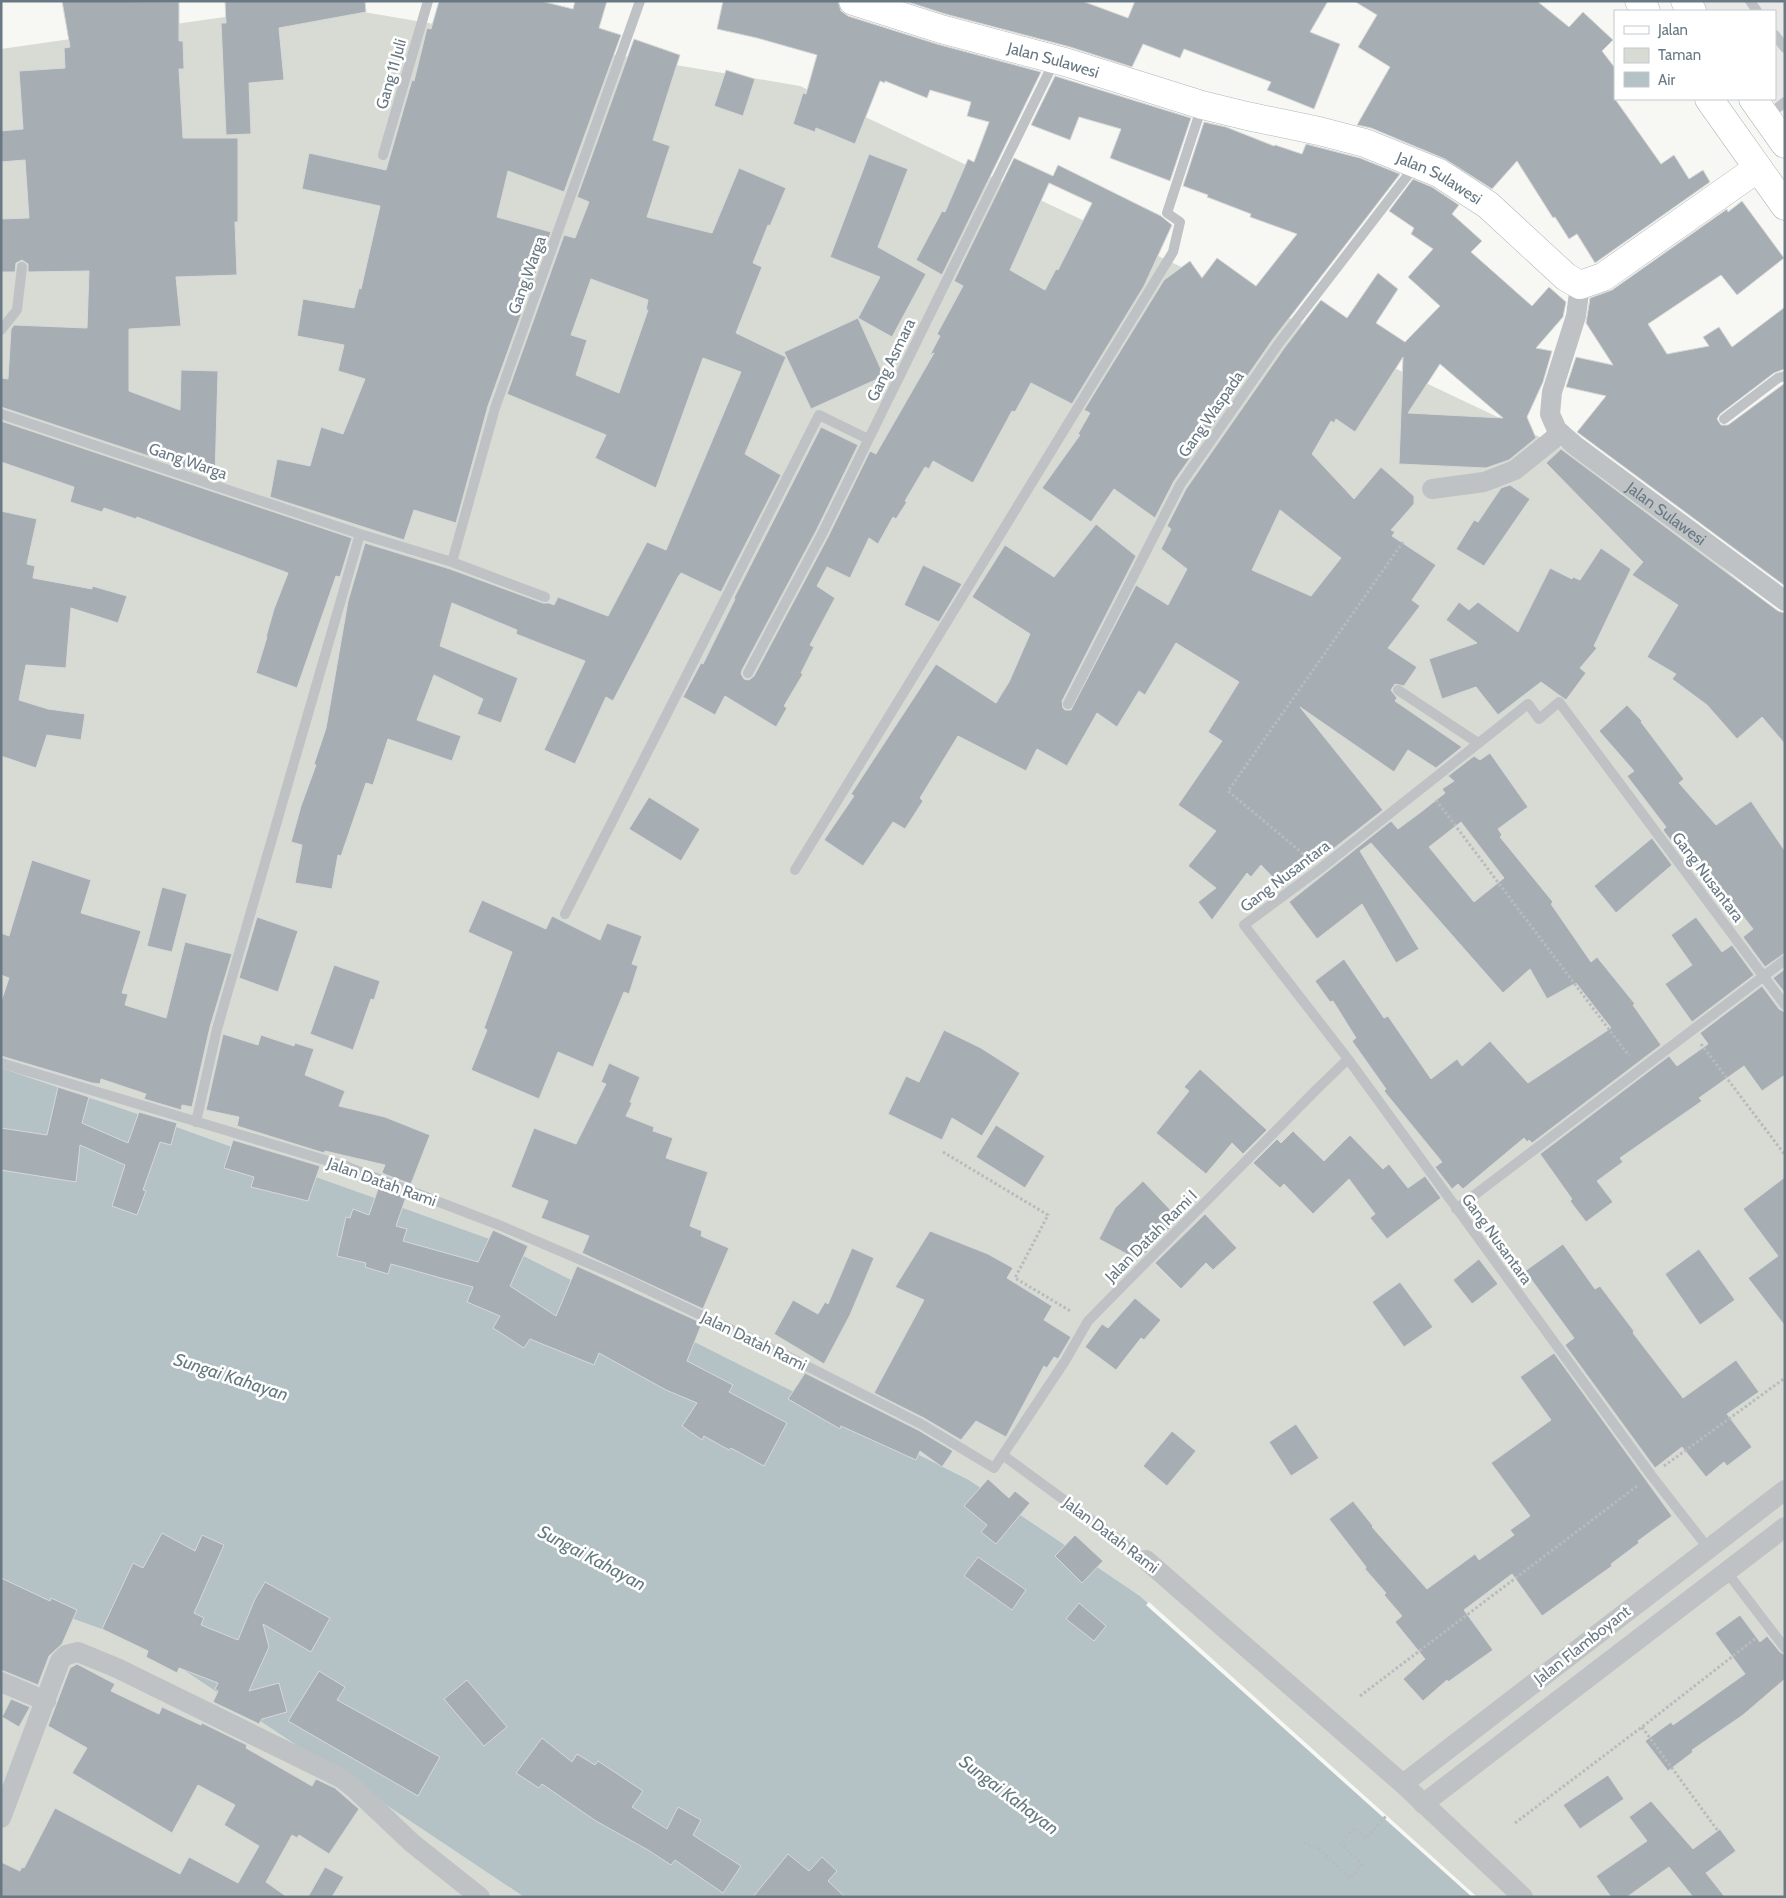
<svg xmlns="http://www.w3.org/2000/svg" width="1786" height="1898" font-family="Cabin,sans-serif">
<style>
.built{fill:#e8e8e7}
.green{fill:#d7dbd4}
.water{fill:#b5c2c5}
.pier{fill:#f7f7f4}
.building{fill:#a6aeb3;stroke:#d8d8d7;fill-rule:evenodd}
.lines{fill:none;stroke-linecap:round;stroke-linejoin:round}
.secondary-casing{stroke:#b0b6ba;stroke-width:29}
.path{stroke:#b8bbbd;stroke-width:3;stroke-dasharray:2.5 2.5;stroke-linecap:butt}
.lane{stroke:#bec2c5;stroke-width:10}
.street{stroke:#bec2c5;stroke-width:20}
.secondary{stroke:#fff;stroke-width:28}
.labels{text-anchor:middle;dominant-baseline:central;stroke-width:5;stroke-linejoin:round;paint-order:stroke}
.street-label{font-size:16px;fill:#687983;stroke:#fff}
.water-label{font-size:18px;font-style:italic;fill:#647a7f;stroke:#fff}
</style>
<rect width="100%" height="100%" fill="#f7f7f4"/>
<!-- built -->
<path class="built" d="M1700 1H1785V116L1772 99H1775V11H1707Z"/>
<!-- green -->
<path class="green" d="M316 4 800 86 1605 468 1785 620V1897H1473L1140 1596 969 1480 490 1239 171 1125 1 1068V49Z
M1 1593 146 1645 524 1897H1Z"/>
<!-- water -->
<path class="water" d="M1 1068 171 1125 490 1239 969 1480 1140 1596 1473 1897H524L146 1645 1 1593Z"/>
<!-- pier -->
<path class="pier" d="M1149 1602 1475 1895 1476 1897H1472L1146 1605Z"/>
<!-- building -->
<path class="building" d="M62 1 179 2V41H183L184 69H179L183 138H238V222H235L237 275 176 277 181 326 129 329V391L180 410 181 370 218 371 215 478 1 407V378L8 379 11 329 14 325 87 328 89 271 28 272V264L22 260 16 263 15 272H1V219L29 218 25 160 1 162V131L23 129 19 71 65 68 64 48 70 47Z
M225 1H365L366 12 279 28 284 80 249 83 251 134 226 135 221 23H226Z
M439 1H541L573 9 575 1H607L599 28 621 35 564 192 508 171 497 217 551 232 488 406 456 523 414 510 404 540 270 497 277 459 310 466 321 427 343 434 365 379 338 371 344 345 297 336 303 299 354 308 359 288 361 289 380 206 302 189 309 153 386 170 412 80 414 81 427 28 431 29Z
M723 1H838L841 11 848 16 937 44 1041 72 942 275 916 260 942 211 945 212 968 159 974 162 989 122 967 116 971 102 930 90 927 98 885 81V83L880 81 855 144 816 128 815 132 793 124 803 93 806 94 817 55 757 38 717 29Z
M905 1H1082L1128 18 1135 1H1328L1310 32 1340 44 1314 109 1267 90 1271 82 1184 49 1180 58 1143 44 1132 67 1070 47 945 14Z
M1354 1H1537L1569 27 1583 12 1613 40 1602 51 1615 68V99L1661 164 1674 155 1689 179 1703 170 1710 182 1595 263 1577 234 1569 239 1555 217 1553 218 1517 161 1492 189 1445 159 1371 128 1357 125 1390 67 1358 47 1377 15Z
M634 39 680 55 653 140 670 146 647 217 712 233 739 168 786 188 770 226 768 225 753 263 762 267 736 333 786 357 745 454 781 475 721 592 681 573 678 577 613 701 606 697 575 764 544 750 585 661 516 634 517 630 452 603 440 646 518 678 501 723 477 714 483 699 434 675 417 720 461 736 452 761 388 739 373 785 366 783 341 856 338 855 332 889 295 883 302 845 291 842 301 806 316 765 314 764 326 728 348 601 365 543 450 569 543 603H549L554 605 558 597 608 616 647 542 666 550 741 372 703 358 656 488 595 458 606 435 507 394 564 235 575 238 589 202 577 197ZM591 279 648 300 646 310H648L619 393 576 375 587 340 571 335Z
M726 70 755 79 743 116 714 106Z
M1055 76 1191 118 1170 181 1110 158 1121 129 1079 117 1070 140 1031 125Z
M1204 122 1226 127 1274 146 1275 145 1302 154 1306 144 1360 158 1400 174 1273 339 1174 481 1155 518 1114 489 1091 522 1042 488 1080 435 1078 434 1090 413 1084 410 1164 280 1190 261 1202 278 1217 258 1256 286 1297 234 1250 217 1251 214 1207 197 1208 195 1183 186Z
M869 154 908 169 878 247 926 274 892 337 858 318 880 277 830 257Z
M1014 158 1053 176 1058 165 1161 216 1172 225 1144 286 1072 404 1031 383 1015 412 1012 411 973 483 933 461 929 469 925 467 905 501 907 502 896 519 893 517 878 544 869 538 850 578 827 567 817 586 835 598 810 645 814 647 801 673 803 674 784 706 787 708 776 727 725 696 715 715 683 697 701 663 703 664 735 599 734 598 821 427 858 445 816 531 742 670 741 674 744 679 749 680 754 676 828 537 870 451 876 454 934 353 930 355 940 336 937 334 963 286 954 281ZM1049 183 1092 203 1058 270 1056 269 1045 290 1010 270Z
M1413 179 1432 187 1459 205 1452 214 1482 241 1471 252 1532 306 1549 287 1566 302 1563 317 1536 348 1552 351 1543 382 1527 417 1536 438 1509 460 1486 468 1399 464 1403 357 1355 432 1336 419 1334 423 1331 421 1312 454 1354 499 1381 467 1414 496V504L1391 530 1395 532 1392 536 1436 565 1412 600 1420 606 1388 648 1417 667 1404 686 1395 684 1391 690 1397 698 1395 701 1462 747 1436 768 1408 750 1394 772 1300 707 1383 810 1283 888 1261 865 1251 877 1247 873 1212 920 1198 902 1216 888 1188 866 1216 831 1178 805 1222 741 1208 732 1239 682 1176 643 1145 695 1139 691 1117 727 1097 713 1067 766 1037 749 1026 771 958 736 920 798 923 801 905 829 893 822 863 866 824 840 854 796 851 794 936 664 996 703 1009 682 1030 634 972 597 1005 545 1054 577 1096 524 1136 556 1062 701 1063 708 1065 710H1071L1136 585 1168 605 1187 569 1161 549 1171 529 1167 526 1186 489 1285 347 1321 300 1347 318 1378 273 1398 289 1376 323 1405 342 1440 306 1408 277 1433 249 1411 234 1414 228 1389 211ZM1440 364 1503 418 1408 413ZM1280 510 1341 558 1311 596 1252 570Z
M1742 201 1784 258 1737 295 1721 275 1648 324 1667 354 1709 346 1703 337 1719 327 1732 347 1785 307V369L1774 373 1720 414 1717 419 1721 425H1728L1785 383V586L1577 432 1606 396 1566 387 1576 357 1613 365 1586 323 1590 298 1612 290 1727 209 1728 212Z
M858 318 884 376 811 409 784 352Z
M1 421 352 538 340 577 336 576 297 688 256 673 267 637H266L274 609 288 573 137 517 136 519 104 508 102 512 70 502 74 487 1 462Z
M1561 449 1778 611 1785 613V744L1762 717 1737 739 1707 705 1672 679 1676 674 1647 657 1678 605 1632 575 1643 562 1546 463Z
M1510 485 1530 499 1484 566 1456 549 1474 520 1478 522 1501 488Z
M1 511 37 519 27 564 35 566 33 578 92 589V586L127 596 118 623 71 608 66 668 26 665 19 700 48 709 85 714 81 740 47 735 36 768 1 756Z
M1601 548 1631 569 1594 646 1597 648 1580 668 1586 673 1566 700 1541 682 1498 715 1476 687 1442 699 1429 659 1477 643 1446 620 1459 602 1469 610 1478 602 1518 632 1550 568 1572 579 1573 577 1580 580Z
M923 565 962 584 939 622 904 605Z
M1627 705 1642 721 1641 722 1684 779 1679 783 1716 825 1751 801 1785 851V953L1765 967 1743 937 1753 929 1726 894 1721 897 1686 853 1683 856 1663 830 1666 827 1627 776 1634 771 1599 731Z
M1490 753 1528 807 1498 829 1502 835 1500 837 1553 902 1551 904 1591 962 1597 957 1635 1004 1633 1005 1661 1045 1532 1143 1529 1140 1527 1142 1524 1138 1463 1189 1458 1184 1452 1189 1435 1167 1442 1162 1384 1091 1386 1089 1352 1041 1356 1038 1333 1001 1330 1002 1315 981 1344 959 1384 1018 1388 1016 1431 1079 1457 1059 1462 1066 1490 1041 1528 1083 1611 1028 1576 983 1547 999 1530 969 1503 993 1371 843 1360 851 1419 949 1396 963 1362 904 1317 939 1289 902 1391 821 1398 829 1421 812 1445 793 1442 789 1454 781 1448 776 1474 756 1480 760ZM1461 822 1504 878 1474 902 1429 847Z
M649 797 700 829 681 861 629 829Z
M1652 838 1672 865 1616 913 1594 886Z
M32 860 91 880 81 913 141 931 122 993 128 994 125 1005 166 1018 185 942 232 954 210 1027 192 1107 182 1105 181 1110 144 1099 146 1094 101 1079 100 1084 92 1083 1 1056V1002L9 978 1 975V933L9 936Z
M162 887 187 894 172 952 147 946Z
M482 900 546 929 552 916 600 940 607 923 642 936 632 964 638 966 629 994 624 992 593 1067 558 1052 539 1099 471 1070 487 1030 484 1028 512 952 468 932Z
M257 917 298 931 278 992 239 978Z
M1696 917 1722 952 1732 945 1754 975 1692 1022 1665 984 1692 965 1671 935Z
M334 965 380 981 374 1000 371 999 353 1050 310 1034Z
M1785 969V993L1773 978Z
M1762 986 1779 1009 1785 1012V1075L1762 1091 1744 1066 1699 1098 1702 1101 1620 1158 1623 1162 1597 1181 1613 1202 1586 1222 1570 1201 1572 1199 1540 1154 1669 1056 1677 1066 1708 1044 1700 1033Z
M944 1030 981 1048 1020 1073 982 1136 952 1118 942 1140 888 1114 906 1076 919 1082Z
M223 1034 258 1045 261 1035 294 1046 295 1043 314 1049 305 1075 345 1091 339 1106 385 1117 430 1135 411 1184 384 1174 382 1172 385 1165 325 1151 324 1153 237 1126 239 1117 206 1110Z
M609 1063 640 1077 630 1102 632 1103 626 1116 654 1127 653 1131 673 1138 666 1158 708 1172 690 1226 702 1231 701 1236 729 1248 703 1309 582 1253 589 1236 541 1218 548 1201 511 1187 534 1128 576 1144 606 1084 601 1082Z
M1200 1069 1267 1130 1243 1154 1232 1143 1206 1174 1156 1133 1189 1091 1184 1087Z
M58 1087 89 1097 82 1123 128 1143 139 1112 177 1123 171 1145 160 1142 143 1190 146 1191 137 1215 112 1206 125 1165 80 1145 76 1182 1 1170V1128L47 1135Z
M996 1125 1045 1156 1025 1188 976 1157Z
M1293 1131 1324 1161 1350 1135 1383 1169 1389 1164 1408 1188 1425 1176 1441 1198 1387 1239 1370 1218 1375 1214 1349 1179 1313 1214 1284 1184 1280 1188 1253 1163 1277 1139 1281 1143Z
M233 1140 320 1166 308 1201 251 1187 254 1177 224 1168Z
M1785 1177V1326L1748 1278 1778 1256 1743 1209Z
M1143 1181 1179 1219 1145 1254 1142 1251 1138 1260 1099 1239 1115 1208Z
M379 1186 406 1197 396 1226 407 1229 403 1241 478 1262 493 1230 528 1246 510 1286 556 1316 577 1266 702 1323 687 1361 733 1385 729 1392 787 1423 764 1466 731 1448 729 1450 704 1436 702 1440 682 1426 697 1403 666 1390 599 1353 594 1365 530 1339 524 1348 493 1328 500 1316 467 1302 473 1287 391 1264 388 1274 365 1267 366 1263 337 1256 346 1217 350 1218 353 1209 369 1215Z
M1205 1214 1237 1248 1213 1270 1206 1263 1181 1289 1155 1263Z
M930 1231 988 1254 1013 1268 1007 1278 1052 1306 1044 1320 1071 1337 1058 1359 1054 1357 1047 1368 1044 1366 1006 1437 976 1421 961 1440 924 1418 874 1393 924 1300 895 1287Z
M1563 1244 1595 1289 1600 1286 1634 1331 1633 1333 1683 1398 1736 1360 1759 1392 1727 1414 1752 1447 1727 1466 1724 1462 1706 1477 1682 1447 1655 1468 1565 1345 1574 1338 1525 1271Z
M852 1248 874 1258 850 1315 824 1364 774 1334 793 1300 818 1314 825 1302 828 1304Z
M1699 1249 1735 1300 1700 1325 1665 1274Z
M1479 1259 1498 1284 1472 1304 1453 1280Z
M1400 1282 1433 1327 1404 1347 1372 1302Z
M1135 1298 1161 1320 1144 1340 1141 1338 1116 1370 1085 1347 1102 1324 1108 1328Z
M1554 1353 1672 1516 1638 1541 1639 1543 1611 1564 1612 1566 1542 1616 1512 1574 1464 1610 1493 1650 1448 1682 1447 1680 1423 1701 1403 1679 1425 1659 1395 1622 1402 1616 1384 1595 1386 1593 1365 1569 1366 1567 1329 1519 1353 1501 1373 1526 1372 1527 1427 1589 1475 1554 1479 1560 1514 1535 1510 1530 1530 1516 1491 1463 1551 1420 1520 1377Z
M805 1373 918 1430 953 1451 942 1467 920 1451 916 1460 841 1426 840 1429 788 1399Z
M1296 1424 1319 1458 1291 1476 1269 1442Z
M1172 1431 1196 1451 1167 1486 1143 1466Z
M988 1479 1009 1498 1015 1491 1030 1503 996 1544 981 1532 987 1525 964 1506Z
M162 1533 195 1551 202 1535 224 1545 194 1613 204 1618 201 1625 238 1640 255 1599 265 1582 330 1618 311 1652 263 1624 269 1647 249 1691 279 1683 287 1712 262 1719 259 1724 213 1702 218 1691 215 1689 218 1683 179 1668 177 1673 146 1657 148 1651 102 1629 133 1563 143 1568Z
M1075 1535 1103 1561 1082 1583 1055 1556Z
M978 1557 1026 1590 1012 1610 964 1576Z
M1 1578 50 1601 51 1598 77 1610 62 1644 49 1656 38 1685 1 1670Z
M1079 1603 1106 1626 1094 1641 1066 1619Z
M1740 1615 1760 1642 1767 1636 1780 1652 1785 1655V1679L1743 1715 1692 1750 1693 1752 1668 1771 1645 1741 1671 1722 1673 1725 1745 1674 1715 1633Z
M77 1664 115 1684 111 1691 159 1714 162 1707 201 1725 202 1723 247 1745 246 1748 312 1786 316 1779 335 1788 359 1809 329 1854 299 1835 297 1838 292 1835 266 1882 287 1897H1V1862L20 1871 22 1867 24 1868 55 1808 180 1874 189 1857 238 1883 259 1846 224 1825 235 1805 198 1785 172 1833 72 1773 87 1748 48 1726 70 1668Z
M319 1671 345 1687 337 1700 440 1757 418 1796 288 1721Z
M467 1680 507 1727 484 1746 444 1699Z
M11 1699 30 1707 19 1727 2 1717Z
M542 1738 572 1762 577 1754 595 1765 598 1761 643 1791 632 1807 667 1829 678 1807 701 1820 693 1835 741 1866 723 1893 675 1860 671 1865 648 1850 596 1821 542 1784 539 1788 516 1773Z
M1608 1775 1624 1799 1580 1829 1563 1805Z
M1651 1801 1693 1849 1720 1829 1736 1851 1706 1873 1725 1897H1693L1669 1867 1627 1897H1611L1596 1876 1647 1841 1629 1817Z
M788 1854 809 1871 822 1857 837 1871 828 1881 845 1897H753Z
M325 1867 344 1877 332 1897H308Z"/>
<g class="lines">
<defs>
<g id="secondary">
<path id="s2" d="M853 1 941 29 1065 62 1202 105 1247 116 1319 131 1365 143 1439 173 1488 205 1566 277 1580 285 1603 277 1758 168"/>
<path d="M1639 1 1646 11"/>
<path d="M1685 1 1692 11"/>
<path d="M1709 99 1785 206"/>
<path d="M1753 99 1785 144"/>
</g>
</defs>
<!-- secondary casing -->
<use href="#secondary" class="secondary-casing"/>
<!-- path -->
<path class="path" d="M1436 800 1629 1056
M1307 857 1228 791 1403 542
M1701 1044 1785 1155
M943 1152 1048 1215 1015 1278 1072 1312
M1664 1466 1785 1378
M1360 1696 1637 1486
M1642 1727 1718 1831
M1515 1823 1642 1727 1756 1638
M1304 1843 1320 1850 1350 1878 1362 1864 1340 1843 1354 1828 1366 1838 1386 1816"/>
<!-- lane -->
<path class="lane" d="M1750 1 1757 11
M1775 35 1785 48
M1767 116 1785 102
M383 155 428 1
M1 330 17 310 22 267
M1 414 360 534 452 562 545 597
M1724 419 1778 378 1785 376
M452 562 495 408 640 1
M748 673 822 534 1055 60
M1398 690 1478 743
M1068 704 1180 485 1279 343 1415 166
M795 870 1173 252 1180 222 1167 213 1202 106
M565 914 819 415 868 439
M1 1063 345 1166 499 1225 623 1278 791 1358 921 1424 994 1468 1065 1361 1088 1321 1316 1090 1348 1059
M196 1122 217 1029 360 534
M1456 1209 1785 960
M1004 1456 1146 1560
M1708 1548 1651 1475 1348 1059 1244 925 1321 868 1528 704 1539 719 1559 702 1785 1005
M1726 1571 1785 1648"/>
<!-- street -->
<g class="street">
<path id="s1" d="M1580 285 1576 316 1552 392 1550 414 1557 430 1577 447 1785 601"/>
<path d="M1432 489 1484 482 1515 470 1561 433"/>
<path d="M1146 1560 1403 1784 1523 1897"/>
<path d="M1 1682 46 1701"/>
<path d="M1403 1784 1785 1490"/>
<path d="M1423 1804 1785 1527"/>
<path d="M1 1818 60 1661 66 1655 78 1652 117 1668 341 1778 355 1789 412 1843 480 1897"/>
</g>
<!-- secondary -->
<use href="#secondary" class="secondary"/>
</g>
<g class="labels">
<!-- street labels -->
<g class="street-label">
<text stroke="none"><textPath href="#s2" startOffset="209">Jalan Sulawesi</textPath></text>
<text transform="translate(391 74) rotate(-74)">Gang 11 Juli</text>
<text stroke="none"><textPath href="#s2" startOffset="614">Jalan Sulawesi</textPath></text>
<text transform="translate(527 275) rotate(-70)">Gang Warga</text>
<text transform="translate(891 360) rotate(-64)">Gang Asmara</text>
<text transform="translate(1211 414) rotate(-55)">Gang Waspada</text>
<text transform="translate(188 461) rotate(19)">Gang Warga</text>
<text stroke="none"><textPath href="#s1" startOffset="288">Jalan Sulawesi</textPath></text>
<text transform="translate(1285 876) rotate(-37)">Gang Nusantara</text>
<text transform="translate(1708 877) rotate(53)">Gang Nusantara</text>
<text transform="translate(382 1182) rotate(20)">Jalan Datah Rami</text>
<text transform="translate(1151 1236) rotate(-45)">Jalan Datah Rami I</text>
<text transform="translate(1497 1239) rotate(54)">Gang Nusantara</text>
<text transform="translate(754 1341) rotate(26)">Jalan Datah Rami</text>
<text transform="translate(1111 1535) rotate(37)">Jalan Datah Rami</text>
<text transform="translate(1582 1645) rotate(-38)">Jalan Flamboyant</text>
</g>
<!-- water labels -->
<g class="water-label">
<text transform="translate(231 1377) rotate(18)">Sungai Kahayan</text>
<text transform="translate(592 1558) rotate(28)">Sungai Kahayan</text>
<text transform="translate(1009 1795) rotate(37)">Sungai Kahayan</text>
</g>
</g>
<!-- border -->
<rect width="1786" height="1898" fill="none" stroke="#687983" stroke-width="5"/>
<!-- legend -->
<rect x="1614" y="10" width="162" height="90" fill="#ffffff" stroke="#c3c9cd"/>
<rect x="1624" y="26" width="25" height="8" fill="#ffffff" stroke="#c3c9cd"/>
<text x="1658" y="35" font-size="15" fill="#687983">Jalan</text>
<rect x="1624" y="48" width="25" height="15" fill="#d7dbd4" stroke="#c3c9cd"/>
<text x="1658" y="60" font-size="15" fill="#687983">Taman</text>
<rect x="1624" y="72" width="25" height="15" fill="#b5c2c5" stroke="#c3c9cd"/>
<text x="1658" y="85" font-size="15" fill="#687983">Air</text>
</svg>
